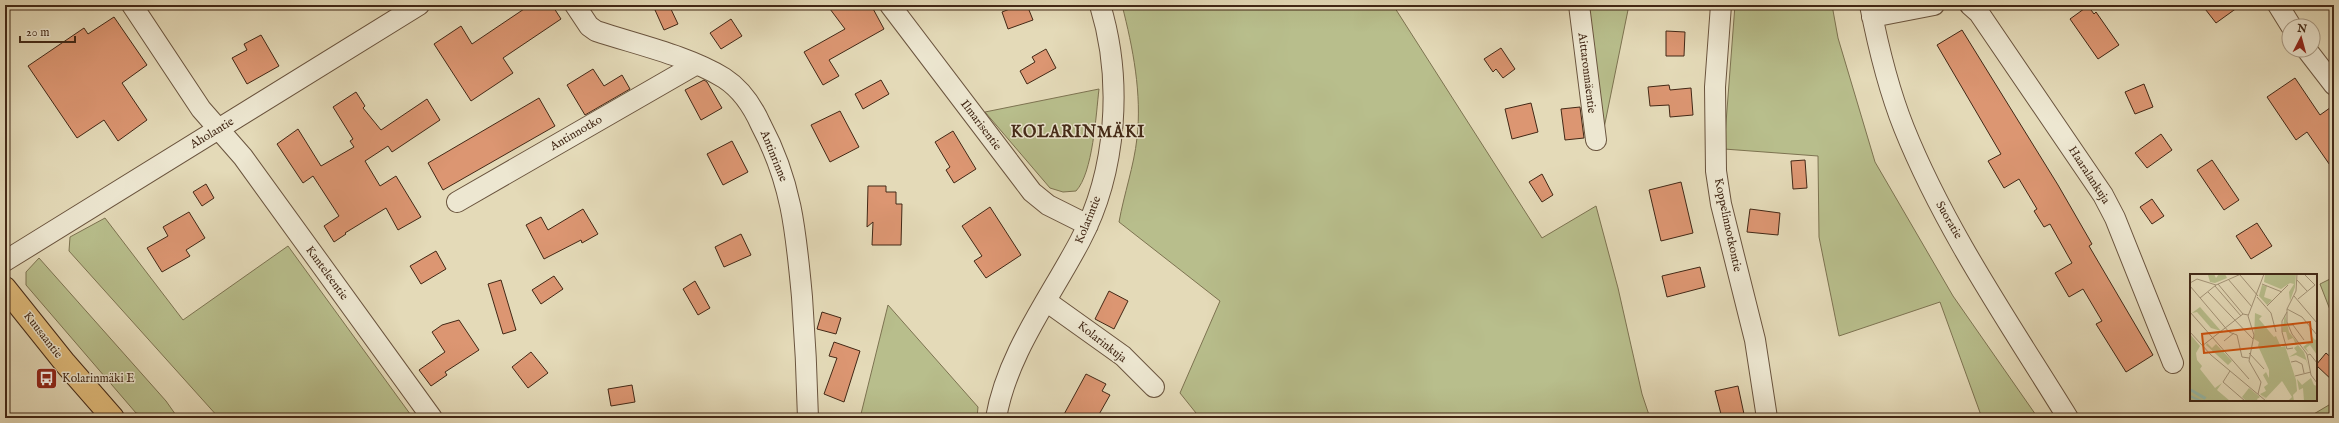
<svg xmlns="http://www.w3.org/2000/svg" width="2339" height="423" font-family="'IM FELL English',serif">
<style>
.green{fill:#b8be8c;stroke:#7d7351}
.building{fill:#dc9672;stroke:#422816}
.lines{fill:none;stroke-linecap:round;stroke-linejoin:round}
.minor-casing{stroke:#6a543e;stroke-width:22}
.major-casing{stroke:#422816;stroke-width:24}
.minor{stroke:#ede7d1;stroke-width:20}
.major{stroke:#e2bd7c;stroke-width:22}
.labels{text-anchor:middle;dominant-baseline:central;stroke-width:3;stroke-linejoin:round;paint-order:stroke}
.street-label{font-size:12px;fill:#422816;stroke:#ede7d1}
.poi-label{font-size:12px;fill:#422816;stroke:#ede7d1;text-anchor:start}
.district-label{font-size:16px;font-weight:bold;letter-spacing:1px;fill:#422816;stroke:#ede7d1}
.inset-river{fill:none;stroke:#97bbaa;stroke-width:2}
.inset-road{fill:none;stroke:#a39377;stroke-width:1}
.view{fill:#cf520e;fill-opacity:0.15;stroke:#cf520e;stroke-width:2}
.inset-edge{fill:none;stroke:#422816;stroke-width:2}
</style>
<rect width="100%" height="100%" fill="#e4dab8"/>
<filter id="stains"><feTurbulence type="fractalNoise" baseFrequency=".005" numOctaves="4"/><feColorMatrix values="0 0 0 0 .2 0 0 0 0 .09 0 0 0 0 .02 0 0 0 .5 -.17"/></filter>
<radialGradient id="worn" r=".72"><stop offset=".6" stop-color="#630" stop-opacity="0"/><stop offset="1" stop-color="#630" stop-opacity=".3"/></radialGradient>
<!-- green -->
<path class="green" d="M1122 5H1393L1542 238 1596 206 1618 288 1642 394 1650 418H1200L1180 393 1220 301 1119 222C1124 194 1134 166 1137 138 1142 94 1133 48 1122 5Z
M1589 5H1629L1603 133Z
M1735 5H1832L1838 38 1875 162 1953 296 2038 418H1982L1940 302 1839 336 1819 237 1818 156 1724 149Z
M1099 89C1096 114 1093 173 1076 191L1063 192 1050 188 985 112Z
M105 218 183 320 288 246 413 418H219L69 251 70 237Z
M39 258 166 401 178 418H154L151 416 136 413 26 285V272Z
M2334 277V320L2320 284Z
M888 305 978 407 977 418H860Z
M2334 402V418H2307Z"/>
<!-- building -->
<path class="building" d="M530 5H552L561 19 503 58 513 73 471 101 434 44 461 26 472 44Z
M666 5H669L678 24 664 30 655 10Z
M827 5H871L884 29 829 60 839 76 823 85 804 52 845 29Z
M1020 5H1027L1033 20 1008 29 1002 12Z
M2202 5H2241L2216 23Z
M2088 6 2094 14 2096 12 2119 45 2098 59 2070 19Z
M114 17 147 65 122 83 147 120 118 141 104 120 77 138 28 66 84 28 88 34Z
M731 19 742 36 721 49 710 33Z
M1962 30 2058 185 2092 244 2089 246 2153 355 2126 372 2096 324 2102 321 2083 289 2069 297 2055 273 2072 263 2050 224 2044 227 2034 211 2037 209 2019 179 2004 188 1988 161 2001 154 1937 45Z
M1666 31 1685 32 1684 56H1666Z
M261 35 279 66 247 84 232 58 247 50 244 44Z
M1501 48 1515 69 1503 78 1496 69 1493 72 1484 59Z
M1046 49 1056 68 1027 84 1020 71 1035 62 1032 57Z
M593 69 604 86 622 75 630 89 585 115 567 85Z
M2295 78 2320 115 2334 105V171L2307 132 2296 140 2267 97Z
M704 80 707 82 722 108 701 120 685 90Z
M881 80 889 94 863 109 855 94Z
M2144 84 2153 107 2135 114 2125 92Z
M1669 85 1670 90 1691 88 1693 115 1670 117 1669 105 1650 106 1648 87Z
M356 92 365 106 363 108 381 130 427 99 440 120 392 152 388 146 365 161 380 186 396 176 421 217 398 230 386 208 345 233 346 234 334 242 324 226 339 216 313 176 303 183 277 144 298 129 321 166 354 147 350 141 353 139 333 107Z
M539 98 555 126 443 190 428 163Z
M1531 103 1538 132 1512 139 1505 109Z
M1580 107 1584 138 1565 140 1561 109Z
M840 111 859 147 830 162 811 125Z
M953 131 976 169 954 183 946 170 950 167 935 142Z
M2161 134 2172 150 2147 168 2135 153Z
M732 141 748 172 723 185 707 154Z
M1805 160 1807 188 1793 189 1791 161Z
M2212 160 2239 200 2224 210 2197 170Z
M1542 174 1553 195 1542 202 1529 182Z
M1681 182 1693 233 1661 241 1649 190Z
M206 184 214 198 202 206 193 192Z
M868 186H886V192H896V204H902L901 245H872L873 222 867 227Z
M2152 199 2164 216 2152 224 2140 207Z
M990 207 1021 255 986 278 974 261 982 256 962 226Z
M583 209 598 234 582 243 581 240 544 259 526 225 541 217 548 230Z
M1750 209 1780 213 1778 235 1747 232Z
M189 212 205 238 186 250 190 256 162 272 147 248 168 236 163 227Z
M2257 223 2272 246 2251 259 2236 236Z
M741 234 751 255 724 267 715 247Z
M436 251 446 269 421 284 410 266Z
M1700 267 1705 287 1667 297 1662 276Z
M554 276 563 289 541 304 532 290Z
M501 280 516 330 503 334 488 284Z
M695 281 710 308 698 315 683 289Z
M1109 291 1128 301 1114 329 1095 319Z
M822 312 841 318 836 334 817 329Z
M459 320 479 350 445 372 447 375 431 386 419 370 445 352 432 332 442 325Z
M834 342 860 351 844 402 824 394 837 358 829 356Z
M531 352 548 373 528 388 512 367Z
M2326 353 2334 360V382L2316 365Z
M1086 374 1106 384 1102 391 1110 395 1097 418H1062Z
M632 385 635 402 611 406 608 389Z
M1738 386 1744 414 1722 418 1715 391Z"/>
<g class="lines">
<defs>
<path id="minor" d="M132 5 201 109 243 157 432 418
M575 5 589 26 596 31C635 44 689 56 724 78 741 89 753 107 761 125 792 183 796 233 802 297 805 337 807 377 808 418
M890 5 1032 192 1048 205 1088 225
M1579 5 1596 140
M1721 5 1715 87 1716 171 1721 204 1755 340 1767 418
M1870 5C1878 46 1888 88 1904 128 1945 230 2010 324 2068 418
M1970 5 1979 13 2103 195 2115 218 2173 363
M2278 5 2291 26
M1872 17 1934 5
M2307 50 2334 85
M457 202 695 65
M5 261 419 5
M1046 301 1123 356 1154 387
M996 418C1007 354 1050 298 1080 241 1117 171 1123 80 1100 5"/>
<path id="major" d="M5 288 65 363 113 418"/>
</defs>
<!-- minor casing -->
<use href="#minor" class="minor-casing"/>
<!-- major casing -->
<use href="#major" class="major-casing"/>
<!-- minor -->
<use href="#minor" class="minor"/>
<!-- major -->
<use href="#major" class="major"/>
</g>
<!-- icons -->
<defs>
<symbol id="bus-square" viewBox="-11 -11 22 22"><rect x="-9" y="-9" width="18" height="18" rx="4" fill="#8f2418" stroke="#ede7d1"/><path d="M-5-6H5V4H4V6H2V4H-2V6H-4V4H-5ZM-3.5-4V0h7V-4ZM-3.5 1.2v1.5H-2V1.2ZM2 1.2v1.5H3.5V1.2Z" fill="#fff"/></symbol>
</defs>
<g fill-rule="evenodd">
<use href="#bus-square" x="34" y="366" width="25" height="25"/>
</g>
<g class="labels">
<!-- street labels -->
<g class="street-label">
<text transform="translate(1587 73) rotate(83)">Aittaronmäentie</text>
<text transform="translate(981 125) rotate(53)">Ilmarisentie</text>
<text transform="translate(212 133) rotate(-31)">Aholantie</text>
<text transform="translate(576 133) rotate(-30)">Antinnotko</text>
<text transform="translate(774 156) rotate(68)">Antinrinne</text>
<text transform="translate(2089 175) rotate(57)">Haaralankuja</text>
<text transform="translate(1088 220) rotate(-68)">Kolarintie</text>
<text transform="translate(1949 220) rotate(60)">Suoratie</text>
<text transform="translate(1728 225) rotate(78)">Koppelinnotkontie</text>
<text transform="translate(327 273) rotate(54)">Kanteleentie</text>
<text transform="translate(43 335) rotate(52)">Kuusaantie</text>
<text transform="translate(1102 342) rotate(38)">Kolarinkuja</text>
</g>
<!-- poi labels -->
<g class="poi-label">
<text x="62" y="378">Kolarinmäki E</text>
</g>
<!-- district labels -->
<g class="district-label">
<text x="1078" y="133">KOLARINMÄKI</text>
</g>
</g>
<!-- overview -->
<g transform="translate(2190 274)">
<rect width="127" height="127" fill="#e4dab8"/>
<path d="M24 0 26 4 29 0H35L37 4 25 9 20 8 18 1ZM75 0H106L105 13 100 27 99 18 104 10 100 9 91 15 74 8ZM72 11 77 12 74 23 82 26 77 31 69 22ZM10 33 31 57 21 54 7 38 2 39ZM65 39 72 42 69 45 84 63 86 62 91 73 95 72 106 106 107 117 103 121 104 127H98L102 123 92 107 76 124 72 121 78 127 70 120 76 117 74 113 78 110 73 101 76 98 79 104V96L68 72 69 68 64 65ZM95 40 99 58 108 69 106 71 103 64 98 66 96 58H92ZM0 60 10 72 6 79 7 86 12 92 10 95 25 114 32 109 27 116 40 127H0ZM121 61 125 66 127 65V81L120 71 116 74 119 79 113 73 122 66ZM17 69 22 74 26 70 42 87 38 91 16 71ZM108 71 114 78 119 94 116 86 106 81 99 83 107 78 104 74ZM121 104 124 111 127 112V127H114L113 114 109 116 107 105 112 111ZM59 114 70 123 67 125 68 127H56L52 123Z" fill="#b8be8c"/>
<path class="inset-river" d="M0 115 16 124M0 116 15 125M0 122 11 127"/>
<path class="inset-road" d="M107 0 106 17 97 35V48L102 60 117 80 121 101 127 109M50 1 68 22M38 5 62 33M107 6 117 17M0 9 7 5 26 11M28 10 53 40M72 10 92 18M0 12 39 58 47 61 52 83 59 84M25 12 51 42M18 18 63 65M104 22 127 49M67 23 81 39 86 58M10 24 26 11 51 0M108 25 125 11 114 0M77 32 98 11M97 35 112 43 127 61M0 38 59 105M97 38 92 47V58L97 75 103 74M98 51H103L114 66M0 58 21 81 76 127M34 67 44 59M12 72 53 40 58 41M59 79 74 95M118 81 120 80 127 89M101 88 106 87 112 90 114 99M40 97 33 108 55 127M105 102 121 98M68 120 71 108 59 87 64 61 58 42 74 0"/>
<path class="view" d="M120 48 122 68 14 79 12 60Z"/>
<rect width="127" height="127" class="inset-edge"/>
</g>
<!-- margin -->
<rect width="2339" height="423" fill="none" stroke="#e4dab8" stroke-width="20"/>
<rect x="6" y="6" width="2327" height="411" fill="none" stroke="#422816" stroke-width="2"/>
<rect x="10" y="10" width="2319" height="403" fill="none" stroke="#422816"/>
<!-- north arrow -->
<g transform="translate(2301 38) rotate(6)"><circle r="19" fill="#ede7d1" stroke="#a99b86"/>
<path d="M0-3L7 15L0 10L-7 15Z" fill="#8f2418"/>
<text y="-6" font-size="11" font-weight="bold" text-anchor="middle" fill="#422816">N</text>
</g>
<!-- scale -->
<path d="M20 36v6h55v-6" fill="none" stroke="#422816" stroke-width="2"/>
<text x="26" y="36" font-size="12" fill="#422816" stroke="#ede7d1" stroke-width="3" paint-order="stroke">20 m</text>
<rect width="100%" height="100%" filter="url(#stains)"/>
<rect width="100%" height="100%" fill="url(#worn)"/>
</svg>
